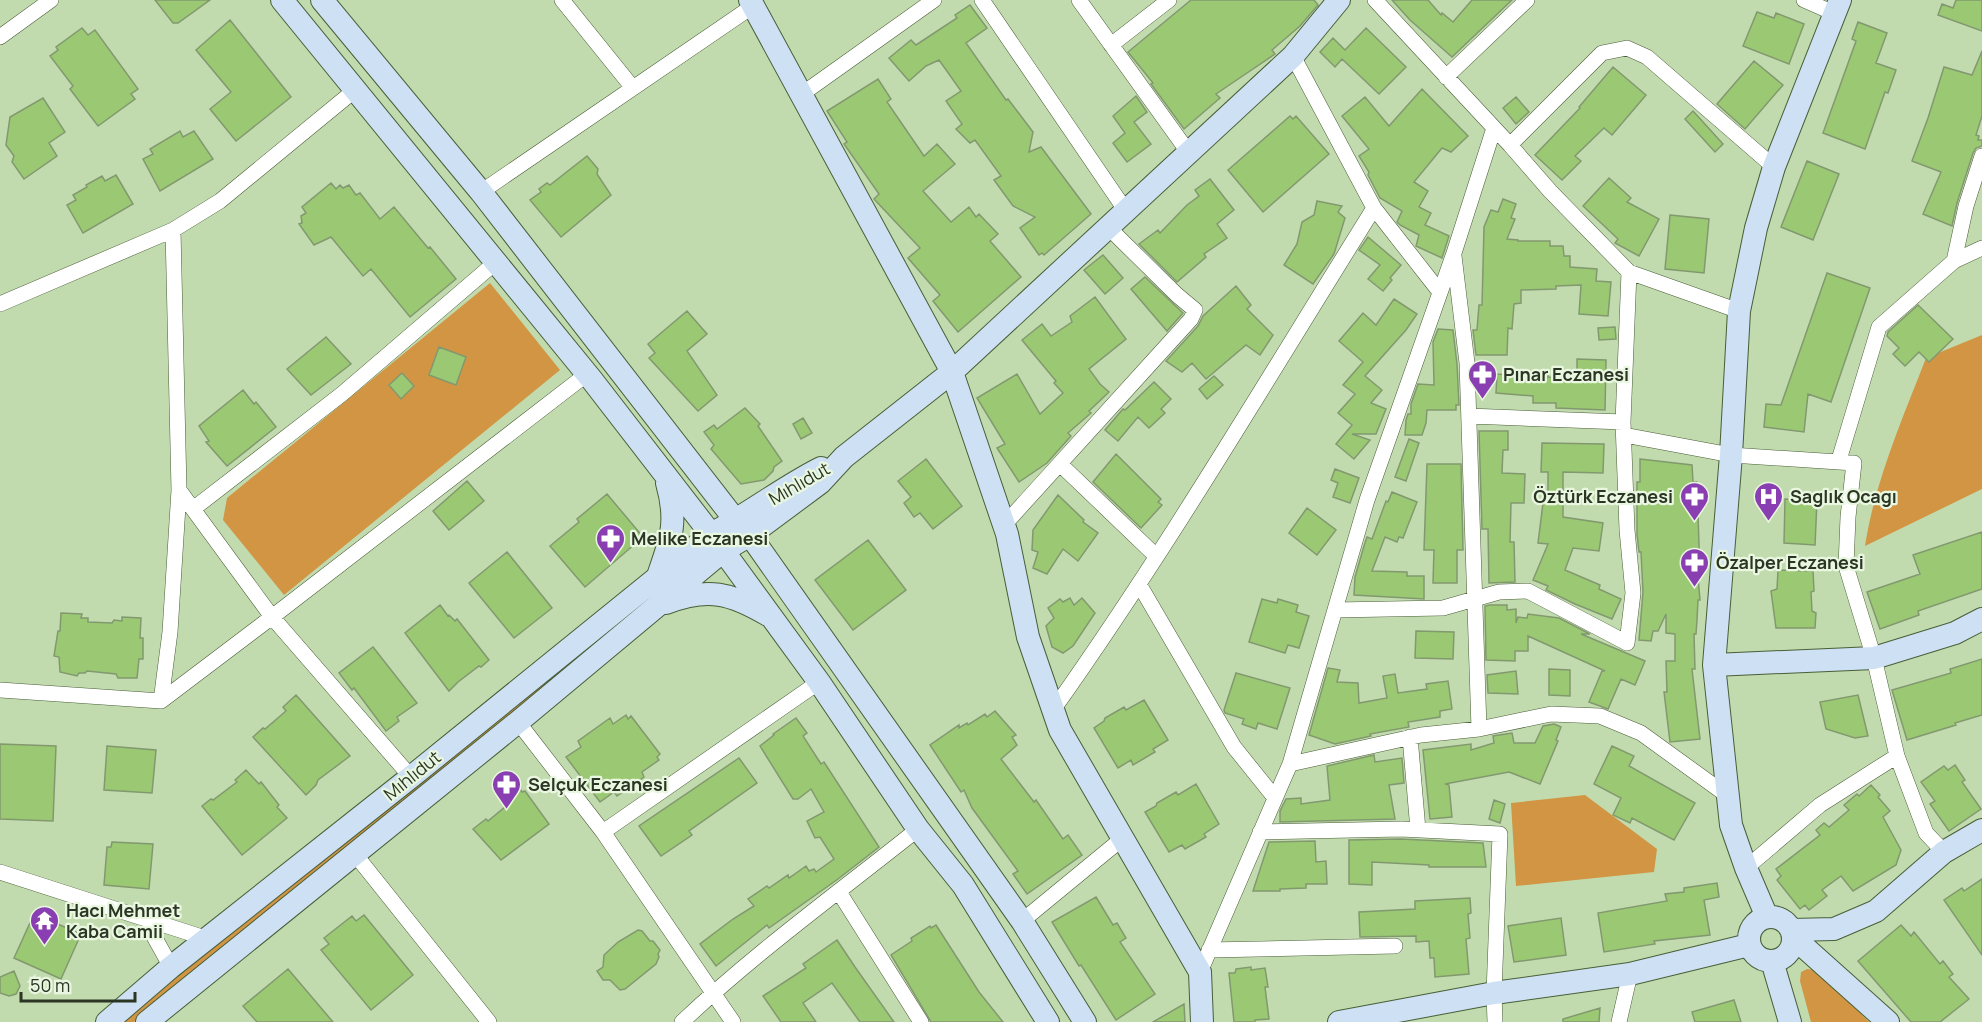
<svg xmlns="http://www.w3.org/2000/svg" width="1982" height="1022" font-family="Manrope,sans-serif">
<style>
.green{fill:#d19544}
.building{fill:#9bc872;stroke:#829970;stroke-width:1.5}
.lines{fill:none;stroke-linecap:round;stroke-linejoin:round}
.street-casing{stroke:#495e37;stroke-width:16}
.secondary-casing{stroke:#495e37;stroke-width:24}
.street{stroke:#fff;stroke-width:15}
.secondary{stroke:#cde0f4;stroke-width:22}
.labels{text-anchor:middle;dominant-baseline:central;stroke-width:4.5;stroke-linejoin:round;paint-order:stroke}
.poi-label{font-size:18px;font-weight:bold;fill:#2b3524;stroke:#eaf7e0;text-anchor:start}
.street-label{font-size:18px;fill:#2b3524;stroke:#eaf7e0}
</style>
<rect width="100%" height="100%" fill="#c2dbae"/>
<!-- green -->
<path class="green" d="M490 283 560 370 284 595 223 520 227 498Z
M1982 335V489L1865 546C1875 481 1902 420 1926 358Z
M649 595 651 599 134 1022H119Z
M1585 795 1657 849 1654 872 1516 886 1511 803Z
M1807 969 1816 970 1822 973 1869 1022H1811L1800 981 1801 972Z"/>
<!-- building -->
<path class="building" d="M155 0H210L178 23H173Z
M1191 0H1314L1318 5 1300 26 1272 50 1275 54 1216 94 1220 98 1184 129 1151 84 1153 83 1128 52Z
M1392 0H1428L1441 15 1442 13 1453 22 1472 0H1512L1452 57 1410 20Z
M1956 0H1982V31L1938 15 1942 4 1953 8Z
M970 5 987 28 966 43 1006 100 1008 99 1033 132 1029 152 1041 147 1091 214 1044 255 1042 253 1039 255 1020 228 1035 217 1013 206 994 180 1001 176 975 140 970 143 956 129 962 124 946 101 961 91 939 60 926 66 909 81 889 58 911 40 916 45 957 18 955 15Z
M1757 12 1774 18 1776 13 1804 24 1789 64 1743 46Z
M230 20 291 97 236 141 210 109 231 92 196 50Z
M1858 22 1887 33 1876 63 1896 70 1888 93 1885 92 1865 149 1823 133 1856 41 1852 39Z
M82 28 88 35 95 30 138 89 131 94 135 99 98 126 70 89 73 86 50 56 58 50 56 47Z
M1366 28 1406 67 1379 94 1342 59 1335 67 1320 52 1333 38 1345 50Z
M1982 51V116L1976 135 1979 136 1978 140H1982V146L1976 148 1973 153 1957 203 1952 226 1923 214 1941 172 1912 161 1928 118 1944 67 1972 75Z
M1754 61 1783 85 1745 129 1717 104Z
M1613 67 1646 95 1612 135 1604 128 1575 156 1581 161 1562 180 1535 155 1580 108 1579 107Z
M878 79 891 99 887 102 924 156 937 144 955 164 923 191 951 222 969 207 976 217 979 214 998 234 990 241 1021 277 958 332 933 301 940 295 908 258 920 248 874 199 879 194 844 144 847 142 827 111Z
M1422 89 1468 136 1451 152 1442 148 1414 182 1428 191 1419 207 1431 213 1425 225 1449 236 1442 258 1416 246 1419 235 1400 225 1397 222 1402 211 1380 198 1368 175 1369 172 1359 156 1369 149 1342 116 1365 97 1389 126Z
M1136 96 1147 112 1134 122 1151 144 1127 162 1113 143 1125 133 1113 116Z
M1516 97 1529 112 1516 124 1503 108Z
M43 98 65 132 49 143 57 156 24 179 12 162 14 156 6 145 10 117Z
M1693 111 1723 144 1715 152 1685 119Z
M1290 116 1293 119 1296 116 1329 154 1263 212 1228 170Z
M180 131 183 137 194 131 213 159 160 191 143 159 153 154 150 149Z
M587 156 598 169 597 174 611 195 561 237 530 200 541 192 539 189 547 183 550 185Z
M1807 161 1839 174 1813 240 1781 227Z
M116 175 133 204 83 233 67 205 76 200 73 195 87 187 86 185 102 176 105 181Z
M1609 178 1631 198 1627 202 1659 219 1639 256 1615 243 1618 239 1583 206Z
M1210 179 1234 210 1217 224 1227 238 1204 254 1206 257 1177 282 1139 244 1158 230 1160 233 1187 205 1199 196 1195 190Z
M331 183 336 189 340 185 343 188 349 185 356 195 360 193 380 219 394 207 428 248 430 247 456 279 410 317 371 269 363 276 331 237 314 245 299 224 302 223 301 216 306 213 302 207Z
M1503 199 1516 204 1511 218 1515 219 1507 239 1518 240V241H1550V246H1563L1564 256H1570V267L1597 269 1596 281 1611 282 1608 316 1579 314 1581 285 1556 286V289L1521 290V303L1514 304 1512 329 1508 328 1507 355H1476L1473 330H1477L1479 305H1482L1484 227 1491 210 1498 212Z
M1317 201 1342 206 1338 212 1345 218 1334 254 1313 284 1284 265 1297 244 1302 222 1314 215Z
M1670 215 1709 219 1704 273 1665 269Z
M1368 237 1401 265 1390 278 1392 280 1383 291 1368 279 1380 265 1359 250Z
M1103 255 1123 278 1105 294 1084 270Z
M1827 273 1870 288 1831 402 1808 394 1804 432 1764 427 1766 404 1781 405Z
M1145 277 1183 313 1167 331 1131 289Z
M1236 286 1251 305 1247 309 1273 335 1260 355 1246 345 1206 379 1192 363 1182 372 1166 361 1198 326 1203 316Z
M1095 297 1126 339 1089 369 1100 384 1109 392 1089 411 1091 413 1068 433 1071 436 1047 463 1019 482 997 448 1005 444 977 398 1017 374 1040 414 1063 393 1054 383 1056 381 1022 340 1042 324 1051 336 1072 322 1070 316Z
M1394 299 1417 314 1406 330 1365 376 1382 390 1371 403 1386 409 1376 434H1352L1370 440 1354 459 1336 444 1352 425 1338 413 1355 394 1343 385 1363 362 1339 341 1363 313 1376 325Z
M1918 305 1953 339 1929 362 1919 352 1905 366 1893 354 1899 348 1887 336 1888 332Z
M687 311 707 334 687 351 717 395 698 411 649 358 655 353 648 344Z
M1615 327 1616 339 1599 340 1598 328Z
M1438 329 1453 330 1457 364 1459 405H1456V410H1427L1426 423 1422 435H1405L1406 420 1408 414H1411V404L1418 384 1434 385 1433 342Z
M326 337 351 364 311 395 287 369Z
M439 347 466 357 456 385 429 375Z
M1577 359 1606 360 1605 410 1556 408V403H1533V396L1496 393 1497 374 1534 377V373H1548V377L1577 378Z
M402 373 414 386 401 399 389 385Z
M1214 376 1223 385 1207 399 1199 389Z
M1154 382 1171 399 1161 409 1165 413 1149 428 1138 417 1118 441 1105 430 1123 409 1125 410Z
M243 390 254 404 256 402 276 427 227 466 206 442 209 441 199 426Z
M745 408 760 424 758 426 782 461 774 467 773 471 764 480 741 484 711 449 714 445 704 432 714 425 717 429Z
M803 418 812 433 801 439 793 424Z
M1479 431H1508V450H1503L1502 473 1525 474 1524 503H1511L1510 542H1514L1515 582 1489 583 1488 529H1482Z
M1409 439 1419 443 1406 481 1395 477Z
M1542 443 1604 444 1603 473 1563 472V517L1603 523 1599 551 1573 548 1565 570 1600 585 1599 589 1621 599 1612 619 1575 604 1546 590 1548 586 1533 580 1548 544 1538 543 1544 495H1548V472H1541Z
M1116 454 1161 499 1158 502 1162 505 1141 528 1093 482Z
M926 459 962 506 933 529 920 513 914 517 904 503 911 497 898 481Z
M1640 459 1692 465 1693 482H1697L1700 576 1698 577 1700 600H1698L1697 620 1696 634H1694L1695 669H1692L1700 739 1670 742 1664 692H1667L1666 661H1675V634L1666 633V614L1658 631H1653L1651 641 1639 640 1643 592 1641 552H1639L1637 534V482H1640Z
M1427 464H1461L1463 550H1457V583H1433L1434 550H1424Z
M1335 469 1359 478 1350 503 1333 497 1338 483 1331 480Z
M467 481 484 501 449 530 433 511Z
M1392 492 1417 502 1403 538 1399 537 1397 542 1385 537 1372 571 1407 572V576H1424V599L1354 595 1355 577 1364 546 1367 537 1372 539 1386 501 1388 502Z
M607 494 643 537 585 587 550 546 579 522 577 519Z
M1058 495 1084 520 1083 522 1098 533 1078 561 1063 549 1047 574 1033 568 1038 552 1032 550 1033 530Z
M1785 499 1817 501 1815 545 1784 543Z
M1307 508 1336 530 1317 555 1289 533Z
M1982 532V589L1918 611 1919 615 1880 629 1867 592 1920 574 1913 555Z
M868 540 906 590 853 630 815 580Z
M507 552 552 608 514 638 469 583Z
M1778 570 1813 571 1814 591 1811 592 1812 611 1816 613 1815 628H1776L1771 591 1777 589Z
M1070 598 1074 605 1082 598 1095 613 1073 646 1063 653 1052 647 1046 626 1054 618 1048 608 1060 599 1063 602Z
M1262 599 1277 603 1278 599 1298 605 1296 612 1309 616 1299 648 1288 645 1285 653 1249 642Z
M440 605 448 616 449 615 455 621 457 619 489 660 481 667 479 666 458 682 449 691 405 633Z
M1490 605H1507V610L1516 609V623L1518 617 1527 618 1528 614 1559 618 1590 634H1581L1645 661 1635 685 1621 679 1608 709 1589 702 1602 671H1605L1528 636V651H1515V661L1486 660 1485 606Z
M61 613 82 614 81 618H88V622L112 623 114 620 122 621V617L141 618 140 638H143V659H139L137 678H118L116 674 87 671 85 673H79L77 676 60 672 59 657 54 656 58 631H60Z
M1416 631 1454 632 1453 659 1415 658Z
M373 647 417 703 397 717 399 721 386 731 354 688 352 690 339 673Z
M1982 659V715L1955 723 1956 725 1907 740 1892 690 1951 673 1950 669Z
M1328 668 1340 670 1337 682 1358 683 1359 703 1387 698 1383 676 1395 674 1398 693 1427 689 1426 684 1448 681 1452 709 1440 711V717L1408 722 1409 727 1370 734 1371 736 1335 744 1309 735Z
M1549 669 1570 670V696L1549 695Z
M1516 671 1518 694 1488 693 1487 675Z
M1236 673 1290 688 1277 729 1258 723 1256 729 1242 724 1244 719 1225 713 1224 710Z
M296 695 350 756 318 780 316 785 306 795 253 737 263 728 265 729 286 711 283 707Z
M1858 695 1868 736 1855 738 1826 729 1820 702Z
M1144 700 1168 740 1153 749 1155 752 1133 765 1131 760 1118 768 1094 728 1104 721 1105 718 1124 707 1126 710Z
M995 711 1016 735 1012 737 1017 745 1001 759 1034 802 1036 800 1063 839 1068 835 1082 855 1027 894 1013 874 1018 871 972 808 964 790 961 792 930 745 959 725V728L967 723 968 725 985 714 987 717Z
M626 715 628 719 631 716 660 754 657 757 659 760 642 772 644 777 617 796 614 792 600 802 566 757 581 747 578 741 610 718 613 724Z
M796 718 807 733 803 736 821 764 824 762 879 847 838 879 769 928 767 925 716 966 700 944 733 919 754 906 748 899 767 886 769 888 788 875 789 878 806 866 809 871 814 869 816 872 834 859 820 837 815 838 807 821 824 812 811 789 798 799H793L760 746 774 735 773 734Z
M1554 724 1561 727 1556 740 1558 741 1540 784 1509 772 1445 784 1449 785 1452 817 1430 819 1423 750 1471 744V750L1494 743 1493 736 1512 733 1514 743H1535L1543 726Z
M0 744 56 746 53 821 0 819Z
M107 746 156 750 152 793 104 790Z
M1612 746 1634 756 1629 766 1695 803 1674 840 1632 818 1630 823 1613 815 1621 798 1594 784Z
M1374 755 1375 762 1402 758 1404 783 1389 785 1395 819 1280 822V811L1286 799 1301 798V804L1330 800 1327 766Z
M739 758 757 783 689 831 692 835 661 856 639 826Z
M1955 765 1965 780 1962 782 1981 809 1949 831 1930 804 1935 801 1921 782 1944 766 1948 770Z
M246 770 259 784 261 782 279 805 277 807 287 818 242 855 202 806 211 799 213 800 237 782 235 780Z
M1196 784 1219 824 1204 834 1206 837 1185 849 1182 845 1169 852 1145 812 1156 806 1157 803 1176 792 1178 795Z
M1871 785 1880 795 1878 797 1890 811 1883 817 1901 850 1896 865 1853 891 1841 876 1822 890 1827 896 1809 910 1805 905 1800 909 1777 880 1781 876 1776 869 1820 835 1816 830 1824 823 1829 827 1849 810 1844 805 1857 794 1859 796Z
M521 790 522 792 525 791 549 824 501 860 473 829 486 819 488 821 511 802 508 799Z
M1494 800 1505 804 1500 823 1489 819Z
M1401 839 1483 843 1486 867H1429V865L1372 862V885L1349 884V840Z
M1315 841 1316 862 1326 861 1327 884H1306V888L1280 889V891H1253L1269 842Z
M112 842 153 844 149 889 104 885 107 847H111Z
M1982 879V955L1944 900 1962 888 1964 891Z
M1717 883 1719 897 1704 900 1710 935 1654 941 1655 944 1604 952 1598 913 1667 901 1665 894 1684 892V888Z
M1096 897 1113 925 1117 923 1126 938 1120 942 1155 994 1116 1020 1081 965 1079 966 1052 922Z
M1470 898 1471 913 1468 914 1470 938 1466 939 1469 974 1435 977 1434 958H1430L1429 941 1416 942V936L1360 937 1359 912 1415 909V901Z
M34 914 81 934 61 979 14 958Z
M364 915 413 975 371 1010 321 950 329 944 324 938 352 916 356 921Z
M1561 918 1566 955 1514 962 1508 926Z
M936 925 979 992 1003 1022H931L891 955 912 941 911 938 930 926 931 928Z
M1901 925 1911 936 1914 932 1940 964 1943 961 1953 974 1949 977 1969 999 1940 1022H1911L1858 961Z
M638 930 642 931 650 941H653L660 950 658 954 659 957 656 964 625 989 620 990 610 980H603L597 971 603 967 604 955 618 942Z
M837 940 855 967 894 1022H860L832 983 803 1003 816 1022H781L763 996 806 968 803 964Z
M1251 967V970L1265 968 1268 987H1265L1269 1019 1255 1020V1022H1234L1229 973H1235L1236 969Z
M288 969 333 1022H257L243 1006Z
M14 971 20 986 16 994 9 996 0 993V977Z
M1734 1000 1741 1022H1695L1692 1012Z
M1184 1004 1185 1022H1153Z
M1600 1008 1599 1022H1563V1019Z"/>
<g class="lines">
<defs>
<path id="street" d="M562 0 633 88
M982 0 1126 211
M1079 0 1189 153
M1375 0 1510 145 1550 191 1629 272 1739 311
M1804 0 1836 14
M0 37 51 0
M1111 45 1169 0
M1293 56 1374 208 1439 291
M1446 77 1527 0
M802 94 934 0
M1510 145 1602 53 1627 48 1647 57 1774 167
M481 192 753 6
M173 230 179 490 272 617 411 777
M1454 256 1467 363 1479 729
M1954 261 1966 206 1982 156
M0 304 173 230 220 201 355 90
M1469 416 1623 422
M1624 435 1731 455 1854 463 1848 517 1846 566 1874 658 1897 756 1820 805 1746 868
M1839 460 1879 327 1954 261 1982 248
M1060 464 1156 556
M193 509 342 394 496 262
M1004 525 1191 319 1195 310 1177 295 1109 228
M1139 584 1234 747 1275 798
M1335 610 1443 608 1499 592 1528 591 1627 643 1633 593 1627 530 1623 422 1629 272
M0 690 161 701 272 617 587 374
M161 701 170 632 179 490
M1053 710C1168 548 1269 376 1374 208
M518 722 603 832 733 1022
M1410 737 1418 830
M1897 756 1926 833 1944 852
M1290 764 1421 735 1479 729 1551 714 1600 716 1641 733 1728 796
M603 832 819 682
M1260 832 1401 829 1500 834 1494 993 1495 1022
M354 853 489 1022
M0 872 208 939
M839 892 921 1022
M148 920 151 931 171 967
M1022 921 1123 838
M1209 950 1395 946
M1200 972 1290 764 1367 500 1454 253 1494 128
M682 1022C756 952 838 893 918 829
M1619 1022 1630 974"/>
<path id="secondary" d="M282 0 592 380 711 534 819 682 918 829 963 885 1048 1022
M322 0 481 192 736 521 750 535 1022 921 1085 1022
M750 0 952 372 1007 534 1028 637 1060 730 1200 972 1202 1022
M658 576C671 539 678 522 667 483
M666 603C708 587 731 593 768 615
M1714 665 1874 658 1955 633 1982 619
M1749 939a22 22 0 1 1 44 0a22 22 0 1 1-44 0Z
M1767 917 1746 868 1731 825 1714 665 1731 455 1739 311 1756 228 1774 167 1840 0
M1791 930 1834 929 1876 911 1944 852 1982 830
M1793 937 1888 1022
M1772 961 1790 1022
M107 1022 171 967 411 777 711 534C749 514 783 487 821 468
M147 1022 518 722 723 551 750 535 820 483 844 457 952 372 1293 56 1339 0
M1339 1022 1494 993 1630 974 1749 945"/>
</defs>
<!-- street casing -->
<use href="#street" class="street-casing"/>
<!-- secondary casing -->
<use href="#secondary" class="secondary-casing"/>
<!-- street -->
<use href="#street" class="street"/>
<!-- secondary -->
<use href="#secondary" class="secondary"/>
</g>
<!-- icons -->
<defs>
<symbol id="pharmacy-pin" viewBox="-11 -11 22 30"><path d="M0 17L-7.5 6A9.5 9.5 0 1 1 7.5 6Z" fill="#893fb1" stroke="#eaf7e0"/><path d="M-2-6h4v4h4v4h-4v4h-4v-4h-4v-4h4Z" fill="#fff"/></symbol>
<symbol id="hospital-pin" viewBox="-11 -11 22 30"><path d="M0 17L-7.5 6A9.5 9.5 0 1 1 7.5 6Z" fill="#893fb1" stroke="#eaf7e0"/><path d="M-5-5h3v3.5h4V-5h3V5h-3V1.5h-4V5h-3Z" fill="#fff"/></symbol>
<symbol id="temple-pin" viewBox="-11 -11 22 30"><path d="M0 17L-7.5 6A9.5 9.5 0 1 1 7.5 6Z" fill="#893fb1" stroke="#eaf7e0"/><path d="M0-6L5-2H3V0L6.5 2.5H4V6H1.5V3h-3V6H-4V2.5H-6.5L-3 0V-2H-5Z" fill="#fff"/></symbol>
</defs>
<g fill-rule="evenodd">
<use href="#pharmacy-pin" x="1466" y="358" width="33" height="45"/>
<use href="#pharmacy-pin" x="1678" y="480" width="33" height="45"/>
<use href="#hospital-pin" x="1752" y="480" width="33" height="45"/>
<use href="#pharmacy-pin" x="594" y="522" width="33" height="45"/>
<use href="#pharmacy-pin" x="1678" y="546" width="33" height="45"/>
<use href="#pharmacy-pin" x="490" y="768" width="33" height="45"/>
<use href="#temple-pin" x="28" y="904" width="33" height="45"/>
</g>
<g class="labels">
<!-- poi labels -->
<g class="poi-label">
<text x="1503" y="374">Pınar Eczanesi</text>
<text x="1673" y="496" text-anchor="end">Öztürk Eczanesi</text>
<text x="1790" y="496">Saglık Ocagı</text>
<text x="631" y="538">Melike Eczanesi</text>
<text x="1716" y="562">Özalper Eczanesi</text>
<text x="528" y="784">Selçuk Eczanesi</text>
<text x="66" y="910">Hacı Mehmet<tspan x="66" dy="21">Kaba Camii</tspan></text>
</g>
<!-- street labels -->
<g class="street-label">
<text transform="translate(799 483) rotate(-30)">Mıhlıdut</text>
<text transform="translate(412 775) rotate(-39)">Mıhlıdut</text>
</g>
</g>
<!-- scale -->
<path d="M21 992v9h114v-9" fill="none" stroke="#2b3524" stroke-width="3"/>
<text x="30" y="992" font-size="18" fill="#2b3524" stroke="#eaf7e0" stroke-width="4.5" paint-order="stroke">50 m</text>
</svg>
